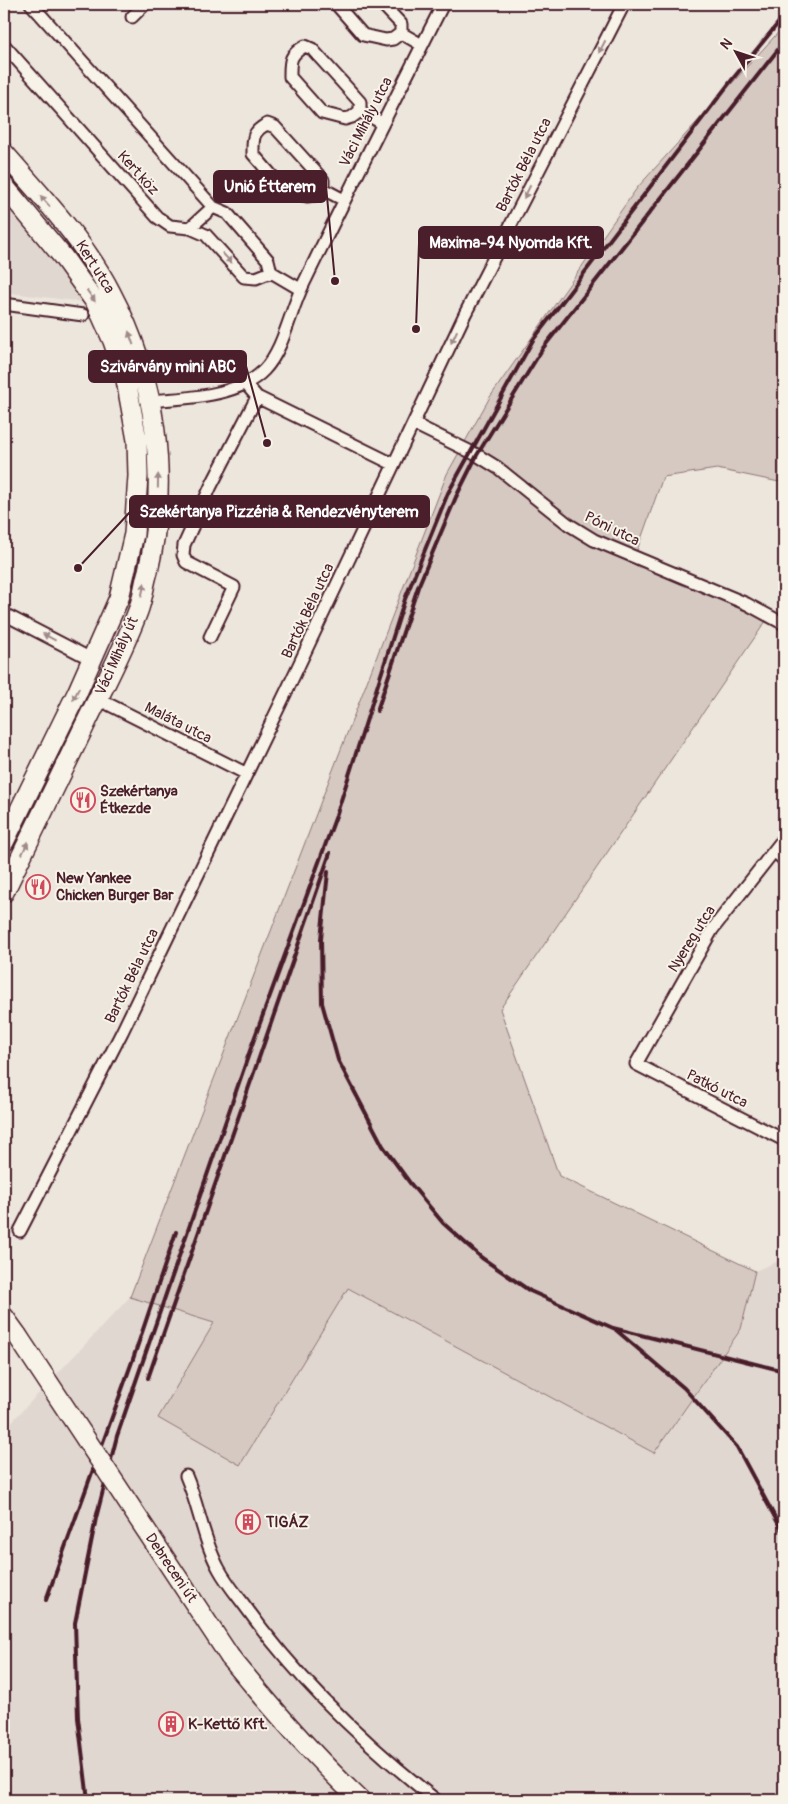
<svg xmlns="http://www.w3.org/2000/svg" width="788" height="1804" font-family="Pangolin,sans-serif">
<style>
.built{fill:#e0d7d0}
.green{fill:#d5c9c2;stroke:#907476}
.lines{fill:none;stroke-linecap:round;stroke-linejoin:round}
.street-casing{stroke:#4a1f2b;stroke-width:15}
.primary-casing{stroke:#4a1f2b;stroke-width:22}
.street{stroke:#f7f3e8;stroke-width:11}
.primary{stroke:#f7f3e8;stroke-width:19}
.rail{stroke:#4a1f2b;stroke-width:4}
.primary-bridge-casing{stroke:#4a1f2b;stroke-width:22;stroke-linecap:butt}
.primary-bridge{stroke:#f7f3e8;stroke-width:19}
.oneway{fill:#a0898a}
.labels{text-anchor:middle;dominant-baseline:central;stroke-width:4;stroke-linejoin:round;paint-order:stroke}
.street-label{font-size:15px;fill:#4a1f2b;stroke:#f7f3e8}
.poi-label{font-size:15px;font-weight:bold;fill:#4a1f2b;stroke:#f7f3e8;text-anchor:start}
.leader{fill:none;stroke:#4a1f2b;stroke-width:2}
.callout-dot{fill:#4a1f2b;stroke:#f7f3e8;stroke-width:2}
.callout{fill:#4a1f2b;stroke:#4a1f2b;stroke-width:2}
.callout-label{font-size:16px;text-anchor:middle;font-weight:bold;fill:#fff}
</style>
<rect width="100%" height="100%" fill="#ece6dd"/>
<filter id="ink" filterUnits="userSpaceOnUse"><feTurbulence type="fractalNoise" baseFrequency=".02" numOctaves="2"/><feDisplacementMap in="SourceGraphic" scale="10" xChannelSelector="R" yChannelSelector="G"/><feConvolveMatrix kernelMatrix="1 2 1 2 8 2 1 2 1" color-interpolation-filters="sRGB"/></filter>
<g filter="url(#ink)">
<!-- built -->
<path class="built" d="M4 196 53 250 83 302 4 292Z
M263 1242 654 1453 741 1329 755 1271 784 1259V1800H4V1430L130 1297 215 1323Z"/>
<!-- green -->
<path class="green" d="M784 26V483L717 469 663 477 635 556 766 621 500 1009 559 1176 755 1271 741 1329 654 1453 348 1288 240 1465 158 1418 214 1323 130 1297 447 474 490 397 637 188Z"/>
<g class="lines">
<defs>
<path id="street" d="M31 4 213 207 227 213 268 260 271 272 300 289
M336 4 363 35 386 40 393 39 401 33
M382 4 401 24V33
M132 17 145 4
M401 33 422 45
M4 45 157 217 170 226 190 228 206 235 244 277 256 278 271 272
M305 46 312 49 360 102V111L352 117 345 119 322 113 290 77C290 61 289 55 305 46Z
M360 111 382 123
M267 124 275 127 323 180V189L315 195 307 196 285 191 253 154C253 138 252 132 267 124Z
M323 189 344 200
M190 228 213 207
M4 304 83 315
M245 383 257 397 393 464
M146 401C180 399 239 397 264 370 284 349 290 311 303 285 349 190 396 97 443 4
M414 424 477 455 498 468 568 524 594 540 747 604 784 624
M4 614 93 660
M210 637 234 587 186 562 183 555 184 545 211 486 257 397
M98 699 245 773
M784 838 712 930 636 1064 784 1140
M774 851 784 860
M20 1231 122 1032 288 688 465 314 624 4
M186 1476C199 1506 203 1540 219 1569 226 1582 236 1594 245 1606 298 1680 365 1744 436 1800"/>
<path id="primary" d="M4 153C42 197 84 240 111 293 156 378 170 477 148 571 144 584 143 598 138 611 124 649 104 686 86 723 59 779 31 836 4 892
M4 186 63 257 96 303 113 341 126 380 137 440 138 476 134 534 119 598 77 693 4 842
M4 1317 17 1335
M230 1657C271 1707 313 1756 360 1800"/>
</defs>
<!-- street casing -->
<use href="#street" class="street-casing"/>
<!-- primary casing -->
<use href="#primary" class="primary-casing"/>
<!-- street -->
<use href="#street" class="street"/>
<!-- primary -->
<use href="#primary" class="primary"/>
<!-- rail -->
<path class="rail" d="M377 711 418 587 456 497 477 455 543 348 784 42
M328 872 321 939 322 1003 338 1060 383 1146 410 1183 443 1223 482 1258 530 1291 613 1328 784 1371
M616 1330 684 1388 737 1447 784 1534
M148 1378 330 853
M46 1600 133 1359 176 1232
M88 1800 78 1718 75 1623 96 1518 117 1436 253 1042 337 813 405 599 448 493 533 340 731 81 784 16"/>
<defs>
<path id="primary-bridge" d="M17 1335 230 1657"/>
</defs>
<!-- primary-bridge casing -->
<use href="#primary-bridge" class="primary-bridge-casing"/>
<!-- primary-bridge -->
<use href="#primary-bridge" class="primary-bridge"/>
</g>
<!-- one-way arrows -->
<defs><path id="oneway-solid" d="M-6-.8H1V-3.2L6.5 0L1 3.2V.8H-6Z" transform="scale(1.25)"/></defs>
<g class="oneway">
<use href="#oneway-solid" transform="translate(602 47) rotate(117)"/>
<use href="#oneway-solid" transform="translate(527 192) rotate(117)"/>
<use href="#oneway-solid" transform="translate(45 201) rotate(-131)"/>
<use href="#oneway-solid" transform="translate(227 258) rotate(47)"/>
<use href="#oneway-solid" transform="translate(91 296) rotate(54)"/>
<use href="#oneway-solid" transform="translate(454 337) rotate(115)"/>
<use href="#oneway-solid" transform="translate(131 338) rotate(-109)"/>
<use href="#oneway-solid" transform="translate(158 481) rotate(-89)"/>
<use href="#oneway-solid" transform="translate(143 590) rotate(-77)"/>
<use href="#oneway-solid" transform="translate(49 637) rotate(-152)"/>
<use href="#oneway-solid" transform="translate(76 694) rotate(116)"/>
<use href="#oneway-solid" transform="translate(25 848) rotate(-64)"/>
</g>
</g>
<!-- icons -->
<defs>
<symbol id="restaurant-ring" viewBox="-11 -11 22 22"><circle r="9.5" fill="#f7f3e8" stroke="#d1495b" stroke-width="1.5"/><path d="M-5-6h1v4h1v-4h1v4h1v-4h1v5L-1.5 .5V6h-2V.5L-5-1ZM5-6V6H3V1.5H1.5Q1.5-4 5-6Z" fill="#d1495b"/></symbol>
<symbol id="building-ring" viewBox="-11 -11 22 22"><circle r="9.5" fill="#f7f3e8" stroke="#d1495b" stroke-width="1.5"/><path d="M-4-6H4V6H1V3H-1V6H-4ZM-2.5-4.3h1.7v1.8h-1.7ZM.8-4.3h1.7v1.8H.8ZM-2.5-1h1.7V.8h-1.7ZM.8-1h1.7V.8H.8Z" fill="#d1495b"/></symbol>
</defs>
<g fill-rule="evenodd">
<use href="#restaurant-ring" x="69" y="786" width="28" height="28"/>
<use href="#restaurant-ring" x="24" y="873" width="28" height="28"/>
<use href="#building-ring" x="234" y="1508" width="28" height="28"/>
<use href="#building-ring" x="157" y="1710" width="28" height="28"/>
</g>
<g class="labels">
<!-- street labels -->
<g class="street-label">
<text transform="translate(366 122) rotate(-63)">Váci Mihály utca</text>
<text transform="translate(524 165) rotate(-63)">Bartók Béla utca</text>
<text transform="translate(138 173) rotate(48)">Kert köz</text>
<text transform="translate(95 267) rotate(58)">Kert utca</text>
<text transform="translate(612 529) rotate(26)">Póni utca</text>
<text transform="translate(308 611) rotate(-65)">Bartók Béla utca</text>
<text transform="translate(117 656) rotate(-66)">Váci Mihály út</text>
<text transform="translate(178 723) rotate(27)">Maláta utca</text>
<text transform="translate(692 939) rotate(-58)">Nyereg utca</text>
<text transform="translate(132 976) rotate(-64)">Bartók Béla utca</text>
<text transform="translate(717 1089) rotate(27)">Patkó utca</text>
<text transform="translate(171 1568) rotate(56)">Debreceni út</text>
</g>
<!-- poi labels -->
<g class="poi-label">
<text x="100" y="791">Szekértanya<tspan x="100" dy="17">Étkezde</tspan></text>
<text x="56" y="878">New Yankee<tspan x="56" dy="17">Chicken Burger Bar</tspan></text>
<text x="266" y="1522">TIGÁZ</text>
<text x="188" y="1724">K-Kettő Kft.</text>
</g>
</g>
<!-- callouts -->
<path class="leader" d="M335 281L326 186M416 329L419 243M267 443L246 366M78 568L130 512"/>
<g class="callout-dot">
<circle cx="335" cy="281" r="5"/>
<circle cx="416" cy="329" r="5"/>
<circle cx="267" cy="443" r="5"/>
<circle cx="78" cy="568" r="5"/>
</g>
<g class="callout">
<rect x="214" y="171" width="112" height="31" rx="5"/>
<rect x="419" y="227" width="184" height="31" rx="5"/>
<rect x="89" y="351" width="157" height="31" rx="5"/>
<rect x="130" y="496" width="299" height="31" rx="5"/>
</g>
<g class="callout-label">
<text x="270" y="192">Unió Étterem</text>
<text x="511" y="248">Maxima-94 Nyomda Kft.</text>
<text x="168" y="372">Szivárvány mini ABC</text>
<text x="279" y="517">Szekértanya Pizzéria &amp; Rendezvényterem</text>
</g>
<!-- margin -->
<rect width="788" height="1804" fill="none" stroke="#f7f3e8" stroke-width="20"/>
<rect x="10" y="10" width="768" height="1784" fill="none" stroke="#4a1f2b" stroke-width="2" filter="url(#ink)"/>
<!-- north arrow -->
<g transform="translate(736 52) rotate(310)" stroke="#f7f3e8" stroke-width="4" paint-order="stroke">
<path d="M0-4L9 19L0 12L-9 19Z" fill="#4a1f2b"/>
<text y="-8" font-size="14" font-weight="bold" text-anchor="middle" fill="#4a1f2b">N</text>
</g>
</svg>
